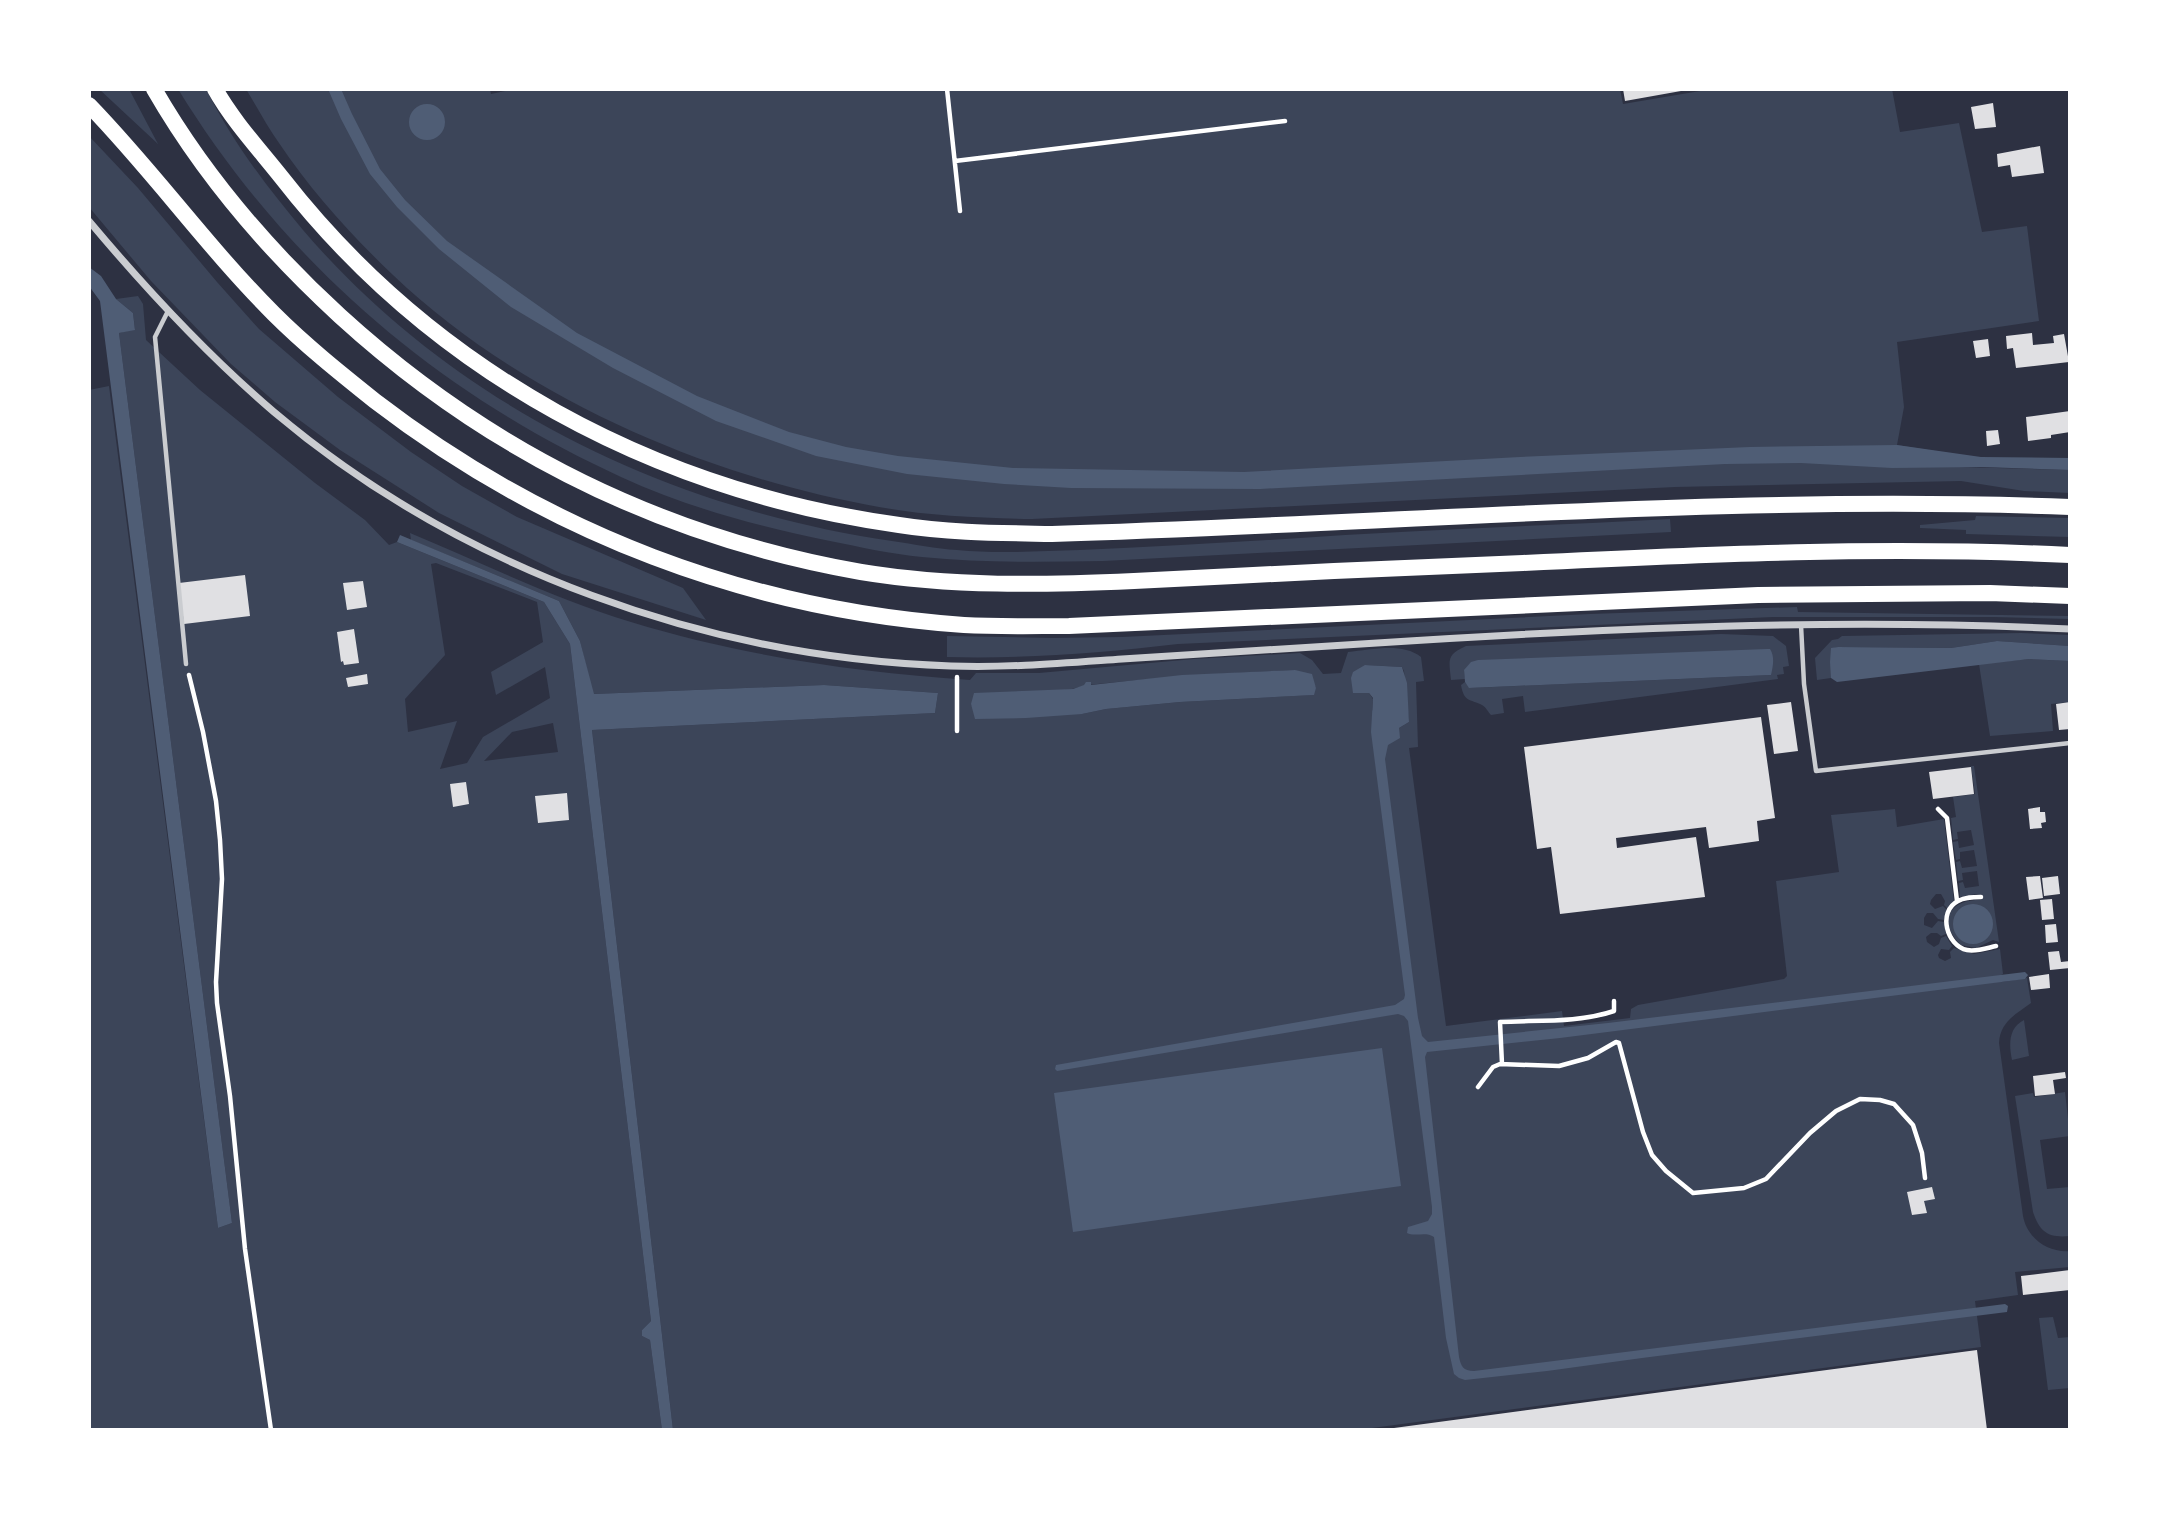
<svg xmlns="http://www.w3.org/2000/svg" width="2159" height="1519" font-family="'PT Sans Narrow',sans-serif">
<style>
.green{fill:#3c4559;fill-rule:evenodd}
.water{fill:#4f5d75}
.building{fill:#e0e0e3}
.lines{fill:none;stroke-linecap:round;stroke-linejoin:round}
.path{stroke:#fff;stroke-width:4.5}
.service{stroke:#caccd0;stroke-width:4.5}
.minor{stroke:#caccd0;stroke-width:7}
.primary{stroke:#fff;stroke-width:16}
</style>
<rect width="100%" height="100%" fill="#2d3142"/>
<!-- green -->
<path class="green" d="M99 89H129L158 144Z
M178 89H206C232 141 266 186 303 230 453 405 667 508 892 541 914 544 936 549 957 550 998 554 1039 551 1080 550 1149 547 1217 543 1285 539 1413 530 1542 526 1670 519L1671 532 1103 561C1042 562 982 563 922 557 891 554 860 547 830 541 760 527 686 507 621 477 437 393 284 262 178 89Z
M246 89H490L491 94 515 89H1620L1623 104 1712 89H1892L1900 132 1959 123 1982 232 2027 226 2039 321 1897 342 1904 407 1897 445 1960 455V467L2070 470V493L2024 491 1961 481 1675 487 1032 519C980 518 929 516 879 507 707 477 521 397 393 275 352 236 311 191 279 143 267 126 257 107 246 89Z
M89 136 138 188 217 282 259 329 338 397 411 452 462 486 517 517 683 588 706 620 562 574 439 513 340 450 275 402 231 364 151 281 89 207Z
M138 296 143 304 146 340 200 390 315 483 365 520 389 545 397 542 544 602 570 644 651 1321 642 1330V1336L650 1340 662 1430H89V390L109 386 218 1228 232 1223 119 333 135 329 133 313 116 299ZM436 563 537 602 543 642 491 672 496 695 545 667 550 698 483 737 467 763 440 769 457 721 408 732 405 699 445 655 431 564ZM553 723 558 752 484 761 512 732Z
M1976 516 2070 518V537L1966 534V530L1920 528V525L1975 520Z
M410 533C482 563 557 600 631 622 742 656 855 672 970 680L976 673H1039L1194 659 1300 653 1312 660 1323 674 1341 673 1348 652C1371 650 1402 642 1421 657L1424 681 1416 682 1418 747 1409 748 1446 1026 1562 1011 1564 1026 1630 1018 1631 1009 1638 1005 1784 979 1787 976 1776 881 1839 872 1831 815 1895 809 1897 827 1944 819 1954 902 1948 909 1944 905 1945 901 1941 894H1936L1931 900 1930 904 1935 909 1943 906 1947 910 1944 920 1938 919 1933 913H1927L1924 918V925L1932 928 1938 921 1944 922 1946 934 1941 936 1937 933H1931L1926 937 1927 942 1934 947 1939 944 1941 938 1946 936 1952 946 1949 950 1941 949 1938 955 1939 958 1945 961 1951 958 1950 952 1954 948 1974 954 2000 949 2003 974 2001 975 2002 982 2027 978 2031 1003C2016 1014 2000 1022 1999 1043L2023 1216C2027 1238 2048 1253 2070 1251V1267L2015 1272 2018 1295 1975 1301 1981 1347 1357 1430H673L592 730 935 713 938 693 824 685 593 694 580 641 559 601 411 540ZM1365 665 1402 667 1404 671 1409 722 1399 728V735L1372 710 1373 699 1369 693ZM1295 670 1316 687 1313 695 1180 702 1106 709 1082 714 972 706 971 704C1005 698 1038 694 1072 689 1077 688 1082 686 1087 685 1156 678 1225 673 1295 670Z
M1797 607 1798 612 2070 616V619L1993 617H1773L1178 644C1100 653 1025 659 947 657V636L1052 638 1122 637 1590 614Z
M2021 633 2070 635V646L1997 641 1951 648 1838 647 1831 649V678L1817 680 1815 658 1832 640 1838 639 1842 636Z
M1721 634 1773 636 1786 646 1789 666 1783 667 1784 674 1777 675 1778 679 1525 712 1523 696 1502 699 1504 713 1491 715C1488 712 1486 707 1482 705 1471 699 1464 703 1461 685L1465 682 1470 688 1771 675 1464 670 1465 679 1451 680C1449 660 1446 655 1466 646Z
M2029 659 2070 661V702L2051 704 2053 731 1990 736 1979 664Z
M1971 766H1974L1999 942 1993 940 1976 948 1961 945C1937 922 1949 899 1981 900L1983 896 1976 894 1960 897 1959 883 1963 882 1965 888 1979 886 1977 871 1962 873 1963 880 1958 881 1956 862 1960 861 1962 868 1977 866 1974 850 1960 852V859L1956 860 1953 842 1958 841 1959 848 1974 845 1971 830 1957 832 1958 839 1953 840 1951 818 1956 817 1953 797 1975 794Z
M2024 1020 2029 1056 2012 1060C2009 1045 2008 1028 2024 1020Z
M2065 1092 2070 1136 2040 1140 2047 1189 2070 1187V1236C2049 1238 2040 1233 2033 1212L2015 1096 2033 1093 2034 1097Z
M2053 1317 2058 1338 2070 1337V1388L2048 1390 2039 1318Z"/>
<!-- water -->
<path class="water" d="M328 89H341L352 114 380 169 405 200 447 241 577 333 697 396 789 432 846 447 898 456 1013 468 1244 472 1520 457 1750 447 1897 445 1981 457 2070 458V470L1981 467 1892 468 1801 463 1725 464 1260 489 1071 488 1004 484 907 474 816 456 716 421 613 368 511 307 439 249 397 207 370 174 341 119Z
M409 122a18 18 0 1 1 36 0a18 18 0 1 1-36 0Z
M89 267 101 276 116 299 133 313 135 330 119 333 232 1223 218 1228 100 301 89 286Z
M400 535 559 601 580 641 594 694 824 685 938 693 935 713 592 730 673 1430H662L650 1340 642 1336V1330L651 1321 570 644 544 602 397 542Z
M1997 641 2070 646V661L2029 659 1837 682 1831 678 1830 662 1831 648 1838 647 1951 648Z
M1767 649H1770C1775 657 1773 666 1771 675L1469 688 1465 682 1464 670 1471 662 1478 660Z
M1365 665 1402 667 1407 683 1409 722 1399 728 1400 738 1388 745 1385 759 1418 1018 1422 1036 1428 1042 1608 1023 2025 972 2028 975 2025 979 1560 1038 1427 1052 1425 1057 1459 1357C1461 1366 1463 1371 1474 1371L2005 1304 2008 1306 2007 1312 1642 1358 1547 1371 1465 1380 1459 1378 1454 1374 1446 1338 1434 1237C1426 1231 1415 1237 1407 1233L1408 1227 1428 1221 1432 1214V1207L1408 1021 1404 1016 1398 1014 1057 1071 1055 1069 1056 1065 1395 1005 1404 999 1405 995 1371 732 1373 698 1369 693H1353L1351 678 1353 672Z
M1295 670 1312 674 1316 688 1314 695 1180 702 1106 709 1082 714 1026 718 975 719 971 704 974 693 1073 689 1084 685 1086 682H1091V685L1182 675Z
M1953 924a20 20 0 1 1 40 0a20 20 0 1 1-40 0Z
M1382 1048 1401 1186 1073 1232 1054 1093Z"/>
<!-- building -->
<path class="building" d="M1623 89H1681V91L1625 101Z
M1993 103 1996 127 1975 129 1971 107Z
M2040 146 2044 173 2012 177 2010 165 1998 167 1997 154Z
M2032 333 2033 345 2054 343 2053 336 2064 334 2069 362 2016 368 2013 348 2007 349 2006 336Z
M1988 339 1990 356 1976 358 1973 341Z
M2070 411V432L2051 435V438L2028 441 2026 417Z
M1998 430 2000 444 1987 446 1986 431Z
M245 575 250 616 184 624 179 583Z
M363 581 367 607 347 610 343 583Z
M354 629 359 663 344 665 343 661 341 662 337 632Z
M367 674 368 684 348 687 346 678Z
M1791 702 1798 751 1774 754 1767 705Z
M2070 702V729L2059 730 2056 704Z
M1761 717 1775 818 1757 821 1759 841 1709 848 1706 827 1616 838 1617 848 1696 837 1705 897 1560 914 1551 847 1537 849 1524 747Z
M1971 767 1974 794 1933 799 1929 772Z
M466 782 469 804 453 807 450 784Z
M567 793 569 820 538 823 535 796Z
M2040 807V812H2045L2046 822 2041 823 2042 828 2030 829 2028 809Z
M2040 876 2043 898 2029 900 2026 877Z
M2058 876 2060 894 2044 896 2042 878Z
M2052 899 2054 919 2042 920 2040 900Z
M2056 924 2058 942 2046 943 2045 925Z
M2059 951 2061 962 2070 961V968L2050 970 2048 952Z
M2049 974 2050 988 2031 990 2029 977Z
M2065 1072 2066 1078 2053 1080 2055 1094 2035 1096 2033 1076Z
M1932 1187 1935 1199 1924 1201 1927 1213 1912 1215 1907 1192Z
M2070 1270V1290L2023 1295 2021 1276Z
M1977 1350 1987 1430H1394V1428Z"/>
<g class="lines">
<!-- path -->
<path class="path" d="M947 89 960 211
M955 161 1285 121
M189 675 203 732 216 801 220 840 222 879 216 982 217 1003 230 1096 245 1249 271 1430
M957 677V731
M1938 809 1947 818 1957 901
M1981 897C1973 897 1965 897 1958 901 1937 912 1947 946 1967 950 1976 952 1987 948 1996 946
M1502 1064 1500 1022C1537 1020 1579 1023 1614 1011V1001
M1478 1087 1493 1067 1500 1064 1559 1066 1588 1058 1616 1042 1619 1043 1643 1132 1652 1155 1666 1171 1693 1193 1744 1188 1766 1179 1810 1133 1836 1111 1860 1099 1880 1100 1894 1104 1913 1125 1922 1153 1925 1178"/>
<!-- service -->
<path class="service" d="M168 311 155 337 186 664
M1801 625 1804 684 1816 771 2070 743"/>
<!-- minor -->
<path class="minor" d="M89 221C146 289 206 354 274 412 461 570 708 658 951 666 1008 668 1065 663 1122 659 1207 653 1292 648 1377 643 1607 628 1839 618 2070 629"/>
<!-- primary -->
<path class="primary" d="M154 89C203 174 268 250 340 316 489 452 662 537 861 572 952 587 1043 585 1134 581 1201 578 1267 574 1334 571 1397 568 1460 566 1523 563 1705 554 1887 546 2070 555
M215 89C233 121 259 149 282 178 434 373 655 491 899 525 949 533 1001 533 1052 534 1391 524 1730 494 2070 507
M89 105C154 172 208 248 274 314 305 345 340 373 375 401 547 533 748 610 964 625 999 627 1034 626 1069 626L1758 595 1990 593 2070 596"/>
</g>
<!-- border -->
<rect width="2159" height="1519" fill="none" stroke="#ffffff" stroke-width="182"/>
</svg>
